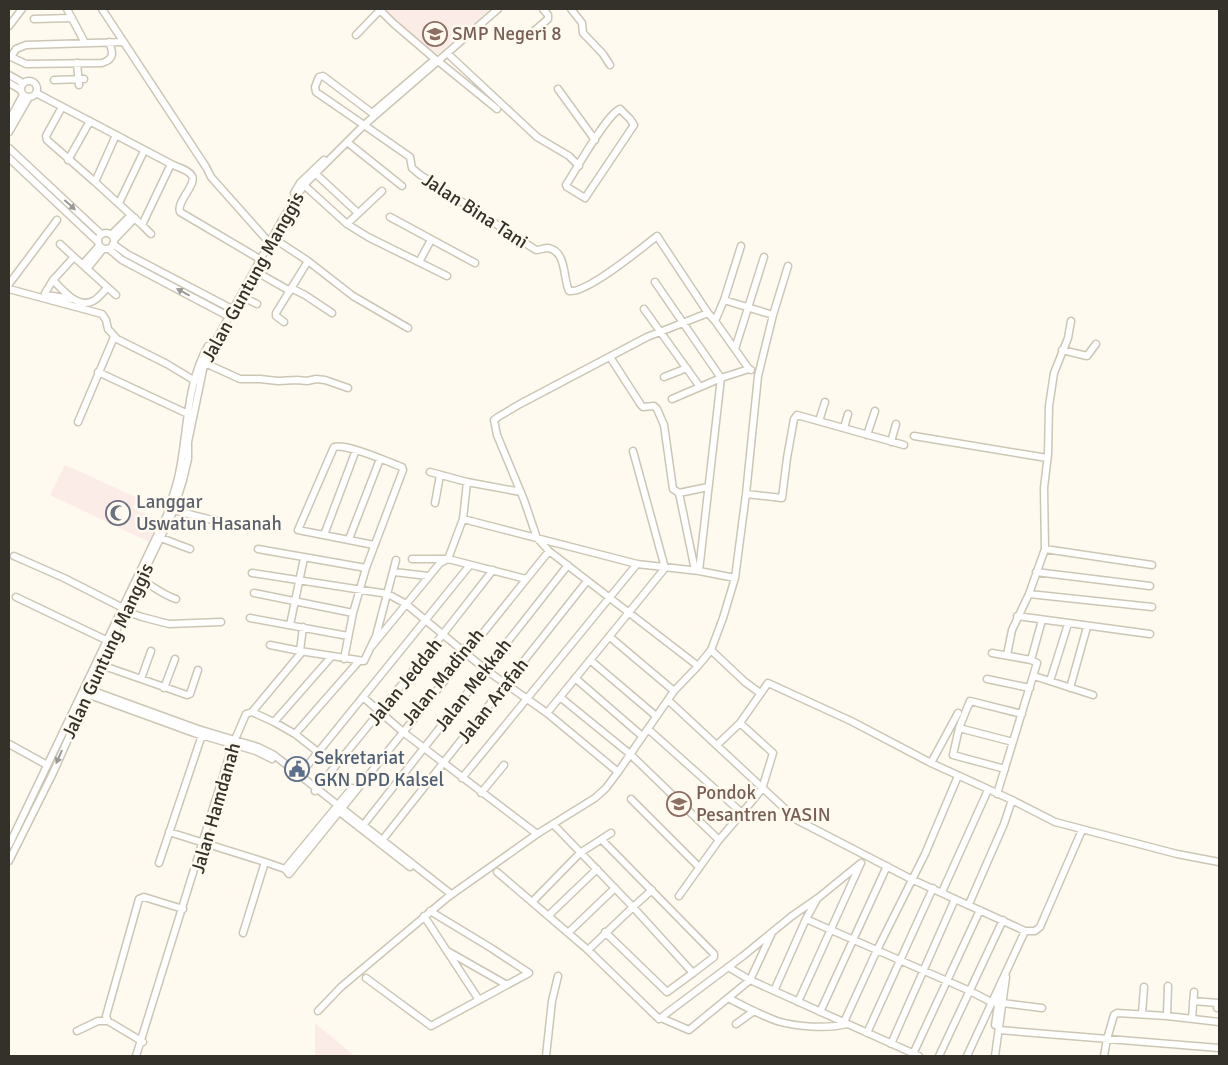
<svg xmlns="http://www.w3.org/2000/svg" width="1228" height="1065" font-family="Signika,sans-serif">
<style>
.education{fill:#fcece8}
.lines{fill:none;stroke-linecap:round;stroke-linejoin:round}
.minor-casing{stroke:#ccc6b4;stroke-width:9}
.minor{stroke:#fff;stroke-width:6}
.oneway{fill:#9a9894}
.labels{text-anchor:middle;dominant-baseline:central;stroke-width:5;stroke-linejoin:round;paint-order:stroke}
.education-label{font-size:19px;fill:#785e54;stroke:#fefaef;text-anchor:start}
.street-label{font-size:19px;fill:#34312a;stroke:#fefaef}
.worship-label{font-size:19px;fill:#5b616d;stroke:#fefaef;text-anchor:start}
.service-label{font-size:19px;fill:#4e5e75;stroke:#fefaef;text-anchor:start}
</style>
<rect width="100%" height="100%" fill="#fefaef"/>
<!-- education -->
<path class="education" d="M383 9H487L489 10 434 57Z
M65 465 138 498 133 508 159 521 149 542 50 495Z
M315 1023 355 1056H315Z"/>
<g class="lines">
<defs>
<path id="minor" d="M67 9 85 43
M102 9 206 167 211 177 267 240
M379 9 393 23 435 59
M571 9 582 23 583 33 603 54 610 65
M34 19 72 18
M9 26 22 9
M533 32 548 19V15L543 9
M356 35 380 10
M109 42C113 52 115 59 102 63L26 64 11 57 16 49 26 45 124 42
M447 53 537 137 569 156 579 166
M438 61 497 109
M77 63 79 85
M9 75 23 83
M54 80 84 79
M21 89a8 8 0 1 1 16 0a8 8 0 1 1-16 0Z
M9 83 21 90
M558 89 595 140
M36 93 116 135 95 182 142 225 171 164 116 135
M62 107 46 136 47 140 95 182
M620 109 630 119 634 125 585 198 567 187 566 185C576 170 606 115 620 109Z
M372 113 433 61
M9 121 23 95
M361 123 316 92 315 87 319 77 323 76 372 113
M364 125 410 157 412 168 419 174 536 250C540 250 544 248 548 248 567 251 563 279 569 291 586 294 642 248 657 236L708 313
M9 132 29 97
M347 142 402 186
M9 148 101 234
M9 158 97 241
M68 160 90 121
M171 164C177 167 189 170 192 176 197 185 176 201 180 212L258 258
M316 174 358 213
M304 185 347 224 368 237 447 276
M294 193 300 183 324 160
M119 203 144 151
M390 217 475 263
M347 224 382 191
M142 225 151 234
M98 241a8 8 0 1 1 16 0a8 8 0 1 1-16 0Z
M111 235 131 215
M273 238 308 261 353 296 408 328
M114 240 135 218
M60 244 74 257
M113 244 127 254 230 308
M109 249 122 260 226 315
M419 262 431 240
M83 264 99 246
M87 269 103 249
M255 271 290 291
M53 280 45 293 46 295 72 299
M655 282 721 378 672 399
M9 284 57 220
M107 288C103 292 98 299 93 301 78 309 62 290 53 280L74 257 116 295
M291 288 305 295 332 313
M9 289 102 314 106 320 108 329 117 339 167 364 195 381
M241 296 257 304
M724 300 741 246
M644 309 700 387
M715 321 724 300 773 315
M284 322 276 316V313L308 261
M735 349 764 257
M1062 350 1087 356 1096 344
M610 357 641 405 643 407 654 406 657 409 664 425 673 489 679 493 695 570
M205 363 240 379H260L278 381 297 380 307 381 316 379 325 380 348 388
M98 372 188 414
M664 377 687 368
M819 421 825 402
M78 422 114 337
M844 428 848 414
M867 435 875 411
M914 436 1047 458
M891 442 896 424
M467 482 521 492
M679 493 708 487
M746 494 782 498 787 458 794 419 797 415 904 445
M435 503 440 475
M173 510 240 527
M463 519 637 564 699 571 735 578 723 618 711 650
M324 535 356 450
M161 538 190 549
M349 539 380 459
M258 549 366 568
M1045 549 1152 565
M14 556 64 578 121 607
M412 559H448L463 519 467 482 430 472
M699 571 721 378 749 369 751 370
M394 572 428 576
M1036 572 1150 586
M252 573 388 594 406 604 486 670 547 713 618 772
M735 578 746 494 758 376 773 315 788 266
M141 580C153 586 163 595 176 599
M254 593 353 613
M1029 594 1152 607
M16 597 106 640
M125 611 142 617 169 624 221 622
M1017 616 1150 634
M250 618 348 636
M290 625 304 558
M303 627 300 651 364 661 376 636 396 560
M610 637 674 691
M270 645 300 651
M371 647 440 563 448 559 526 579
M992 653 1031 660 1037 663 997 794
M1007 655 1012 630 1029 594 1045 549 1044 488 1048 454 1049 406 1054 373 1068 338 1071 321
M344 659 353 613 366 568 403 470 402 467C388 462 347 443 334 447L298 530 374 545
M590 660 656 716
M1031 660 1042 620
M101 665 187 695 190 694 198 670
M698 666 549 551 537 538 524 500 497 435 494 420 498 417 520 404 647 337 708 313 715 321 749 369
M444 675 475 636
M1034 676 1093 695
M575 678 642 736
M141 679 151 651
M987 679 1030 688
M1050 681 1068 624
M85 688 198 729 258 747 274 755 451 894
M164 688 175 659
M1070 688 1087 627
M84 693 194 733 256 751 272 759
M363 697 403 732 537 834
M560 697 630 754 719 840
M668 700 797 820 911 879 1025 931 967 1056
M252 712 302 652
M547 713 665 568 633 451
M274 722 331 657
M740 723 773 753 762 789 742 813
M959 728 1013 742
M648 729 742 813 719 840 679 896
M295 734 318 752
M9 744 47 765
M717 745 740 723 768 683 851 721 931 763 1012 800 1055 822 1177 854 1219 862
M931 763 958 713
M1005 769 953 755 959 728 970 701 1022 714
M298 777 470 565
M462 778 637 564
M315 791 443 634 493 570
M481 793 504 765
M631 799 699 867
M337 810 410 867
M553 824 633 907 588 950
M361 828 568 565
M169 832 265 862 285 869 289 874 549 551
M602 840 714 954V957L693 973
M380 843 587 581
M9 845 167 515C171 501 176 488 179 474 188 432 186 384 208 346
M9 861 53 773 125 611 172 514 183 480 188 459V442L204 365 209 353 281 222 304 185 364 125 498 9
M159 863 202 735
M285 869 352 788
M497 872 588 950 659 1019 743 956 792 916 818 898 861 863
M942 892 988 790
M532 902 580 853 611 833
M969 904 1004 824 1012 800
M424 916 479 1000 529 973 491 948 430 911
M548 916 597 869
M806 919 970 991 993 1003
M1025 931H1035L1040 927 1082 830
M605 932 667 992 693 973 633 907 652 890
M243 933 265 862
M568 933 615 888
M449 952 507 985
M728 967 750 980 919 1056
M366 978 431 1026 479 1000
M774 991 806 919 817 899
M728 998C744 1006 760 1015 777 1021 797 1027 827 1029 847 1024
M1193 1001 1218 1003 1217 1008
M798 1002 860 865
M1003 1003 1042 1008
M318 1011 341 987 448 897 537 834 595 798 606 788 618 772 674 691 698 666 711 650 745 682 760 693
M820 1012 887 866
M1142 1014 1144 987
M1167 1016 1168 986
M661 1018 689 1030 750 980 771 935
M1192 1019 1194 992
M108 1021 106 1016 139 899 144 897 183 909
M844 1022 877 950 925 854 958 776
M736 1024 754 1011
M995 1025 1000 993
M999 1030 1219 1048
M77 1031 98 1021H108L143 1042
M867 1033 933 888
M891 1044 955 899
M913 1054 980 910
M136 1056 233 744 246 714 252 712 274 722 295 734 359 661
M546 1056 552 1001 558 976
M939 1056 1003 920
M995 1056 1006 977
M1104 1056 1107 1039 1114 1015 1117 1013 1167 1016 1219 1022"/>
</defs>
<!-- minor casing -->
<use href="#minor" class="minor-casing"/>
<!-- minor -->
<use href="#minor" class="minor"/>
</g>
<!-- one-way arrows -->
<defs><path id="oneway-solid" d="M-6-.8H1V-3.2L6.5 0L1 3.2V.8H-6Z" transform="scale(1.25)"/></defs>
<g class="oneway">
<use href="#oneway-solid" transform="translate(70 205) rotate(42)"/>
<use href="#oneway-solid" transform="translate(183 292) rotate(-152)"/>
<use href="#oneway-solid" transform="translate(59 757) rotate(114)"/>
</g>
<!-- icons -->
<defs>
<symbol id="school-ring" viewBox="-11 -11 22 22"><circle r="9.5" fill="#fefaef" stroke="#8d6e63" stroke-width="1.5"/><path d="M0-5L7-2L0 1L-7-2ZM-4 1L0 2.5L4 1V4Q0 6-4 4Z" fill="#8d6e63"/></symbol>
<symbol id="mosque-ring" viewBox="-11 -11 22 22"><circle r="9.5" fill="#fefaef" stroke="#6b7280" stroke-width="1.5"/><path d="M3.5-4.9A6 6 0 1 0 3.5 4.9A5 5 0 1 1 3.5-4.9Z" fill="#6b7280"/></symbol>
<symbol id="civic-ring" viewBox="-11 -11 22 22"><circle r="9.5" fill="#fefaef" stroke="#5c6f8a" stroke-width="1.5"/><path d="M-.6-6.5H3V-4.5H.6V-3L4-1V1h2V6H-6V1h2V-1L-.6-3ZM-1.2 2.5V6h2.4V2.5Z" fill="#5c6f8a"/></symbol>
</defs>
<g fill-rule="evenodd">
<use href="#school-ring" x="421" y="20" width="28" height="28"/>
<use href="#mosque-ring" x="104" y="499" width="28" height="28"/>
<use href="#civic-ring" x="283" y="755" width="28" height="28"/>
<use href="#school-ring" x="665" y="790" width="28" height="28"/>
</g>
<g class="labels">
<!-- education labels -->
<g class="education-label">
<text x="452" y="34">SMP Negeri 8</text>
<text x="696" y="793">Pondok<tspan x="696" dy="22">Pesantren YASIN</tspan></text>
</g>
<!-- street labels -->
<g class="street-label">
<text transform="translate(475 211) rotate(33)">Jalan Bina Tani</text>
<text transform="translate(253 277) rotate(-61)">Jalan Guntung Manggis</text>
<text transform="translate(108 651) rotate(-65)">Jalan Guntung Manggis</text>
<text transform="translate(443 677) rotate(-51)">Jalan Madinah</text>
<text transform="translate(405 682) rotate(-51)">Jalan Jeddah</text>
<text transform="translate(473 685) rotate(-52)">Jalan Mekkah</text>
<text transform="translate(493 701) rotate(-52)">Jalan Arafah</text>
<text transform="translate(216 808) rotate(-74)">Jalan Hamdanah</text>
</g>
<!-- worship labels -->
<g class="worship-label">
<text x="136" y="502">Langgar<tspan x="136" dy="22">Uswatun Hasanah</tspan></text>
</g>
<!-- service labels -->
<g class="service-label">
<text x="314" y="758">Sekretariat<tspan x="314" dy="22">GKN DPD Kalsel</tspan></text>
</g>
</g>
<!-- border -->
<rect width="1228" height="1065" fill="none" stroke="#34312a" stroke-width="20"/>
</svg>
